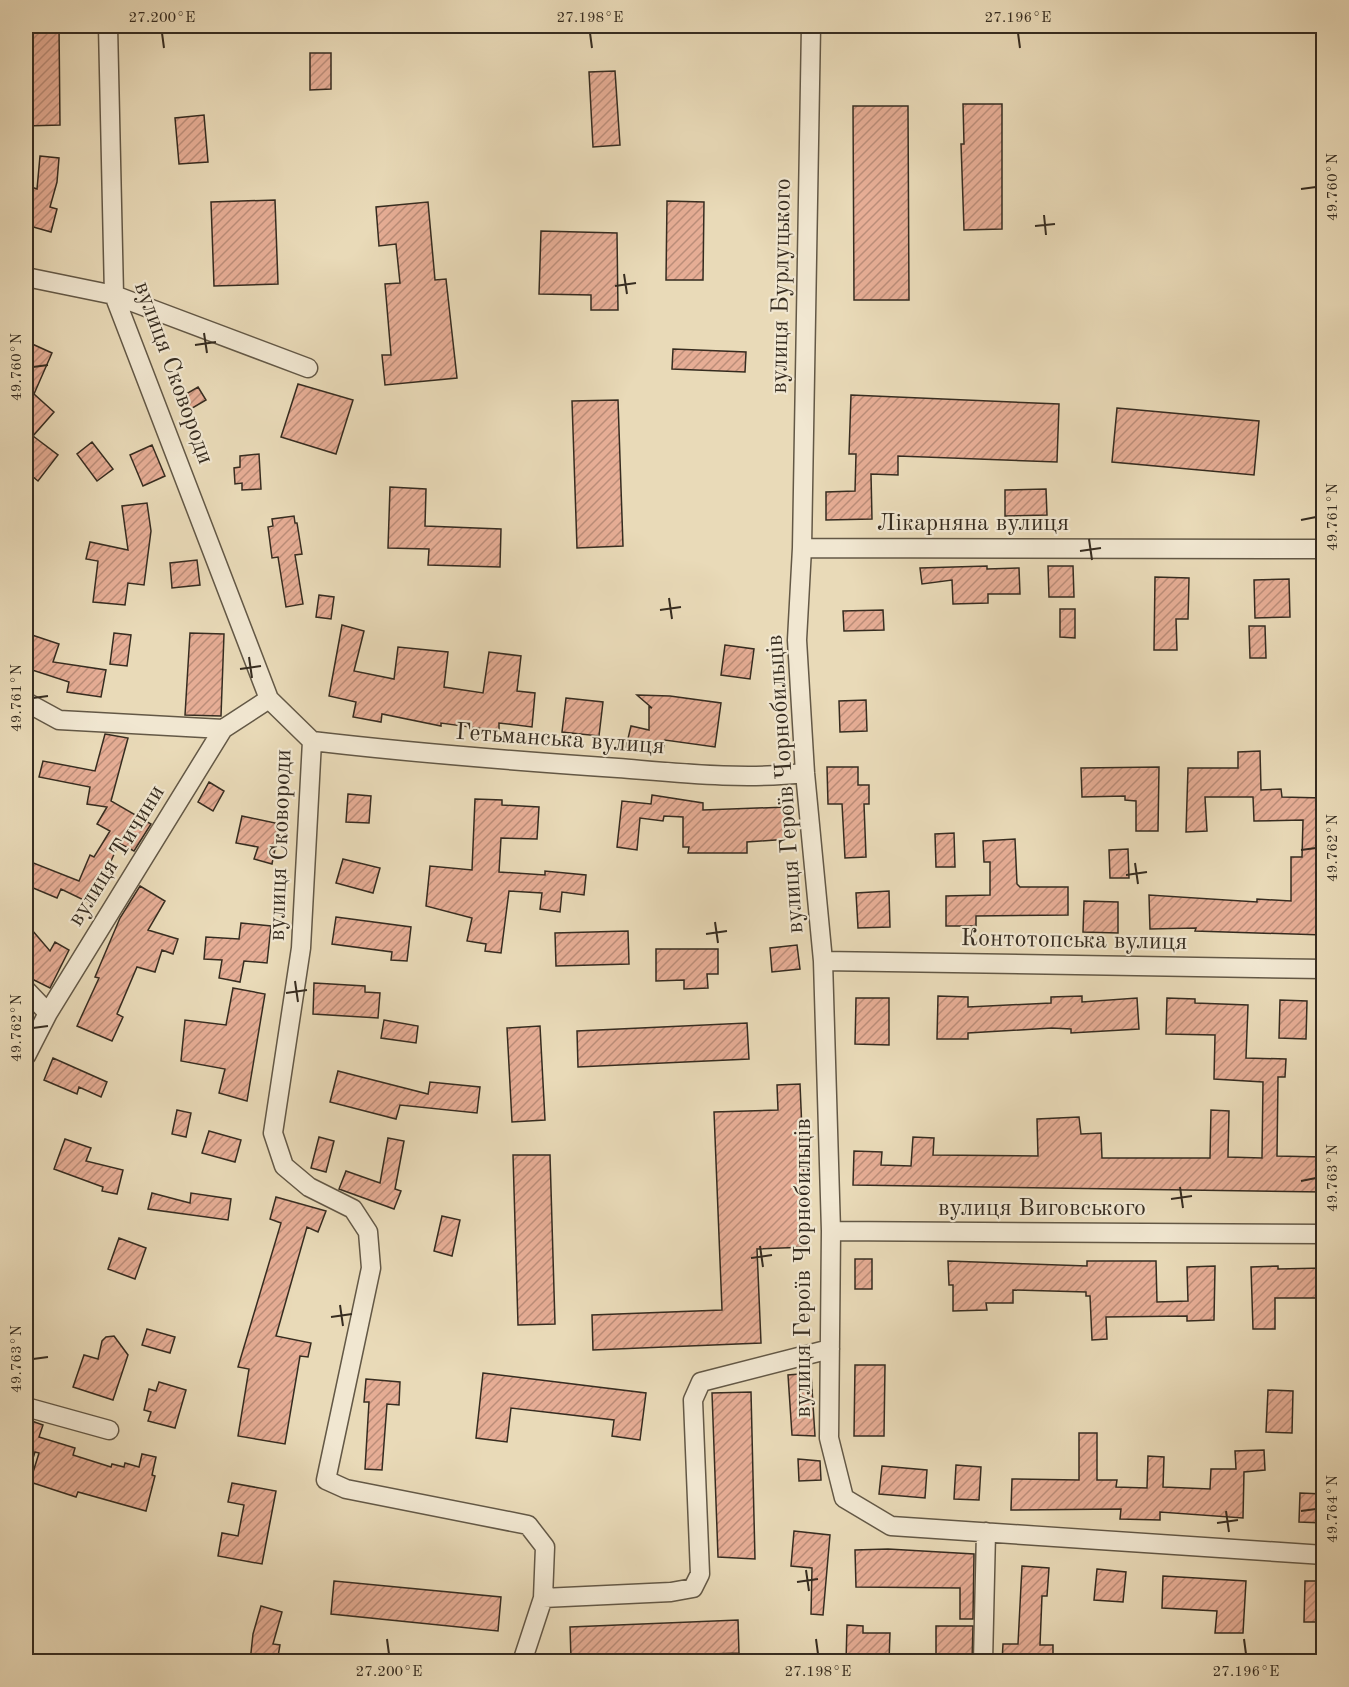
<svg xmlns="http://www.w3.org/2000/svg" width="1349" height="1687" font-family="'Old Standard TT',serif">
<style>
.building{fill:url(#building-hatch);stroke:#362c20;stroke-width:1.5}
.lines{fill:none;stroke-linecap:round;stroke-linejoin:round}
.minor-casing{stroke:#635846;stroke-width:21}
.minor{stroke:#f1e7d1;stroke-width:18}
.ticks{fill:none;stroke:#362c20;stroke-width:2}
.labels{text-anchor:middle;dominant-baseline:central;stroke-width:4.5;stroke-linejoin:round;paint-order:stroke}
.street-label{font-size:24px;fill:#362c20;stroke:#f1e7d1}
.neatline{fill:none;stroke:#362c20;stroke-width:2}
.ticks-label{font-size:15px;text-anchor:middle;fill:#362c20}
</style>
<defs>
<pattern id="building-hatch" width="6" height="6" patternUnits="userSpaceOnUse" patternTransform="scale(1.5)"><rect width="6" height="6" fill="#e6ad95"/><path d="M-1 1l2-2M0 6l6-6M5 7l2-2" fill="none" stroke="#bb8d79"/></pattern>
</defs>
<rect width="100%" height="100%" fill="#e9dab8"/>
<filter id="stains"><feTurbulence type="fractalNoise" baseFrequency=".00333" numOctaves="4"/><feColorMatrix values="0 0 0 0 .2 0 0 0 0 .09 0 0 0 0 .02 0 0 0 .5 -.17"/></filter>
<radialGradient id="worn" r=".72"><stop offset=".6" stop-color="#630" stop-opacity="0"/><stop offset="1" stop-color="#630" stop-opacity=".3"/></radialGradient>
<!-- building -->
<path class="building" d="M26 26H59L60 125 26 126Z
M310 53H331V89L310 90Z
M615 71 620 145 593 147 589 72Z
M963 104H1002V229L964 230 961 144H964Z
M853 106H908L909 300H854Z
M204 115 208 162 179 164 175 118Z
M40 156 59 158 57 182 50 207 57 209 51 232 26 225V185L37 189Z
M275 200 278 284 214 286 211 202Z
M667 201 704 202 703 280H666Z
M428 202 435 280 446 279 457 378 385 385 382 355H391L385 284 400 283 396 244 379 246 376 207Z
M541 231 617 233 618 310H591V295L539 294Z
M30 343 52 353 34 394 54 412 33 436 58 455 38 481 26 471V353Z
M673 349 746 352 745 372 672 369Z
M298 384 353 400 336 454 281 437Z
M198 387 206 400 189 410 181 397Z
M851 395 1059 404 1057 462 898 456V475L871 474 872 519 826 520V492L855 491 856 454H849Z
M618 400 623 546 577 548 572 401Z
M1117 408 1259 421 1254 475 1112 462Z
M92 442 113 469 97 481 77 454Z
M152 445 165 476 143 486 130 455Z
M259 454 261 489 242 490V483L235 484 234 468 240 467V456Z
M390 487 426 489 425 526 501 529 500 567 428 565 429 549 388 548Z
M1046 489 1047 515 1005 516V490Z
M147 503 151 531 144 585 128 583 125 605 93 602 98 561 86 559 90 542 128 550 122 506Z
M294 516 295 523H297L302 554 295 555 303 604 286 607 278 557 272 558 268 527 273 526 272 519Z
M197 560 200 585 172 588 170 563Z
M987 566V569L1019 568 1020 594H988V603L953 604 952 580 922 584 920 568Z
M1048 566H1073L1074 597H1049Z
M1155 577 1189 578 1188 619H1176L1177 650H1154Z
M1289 579 1290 617 1255 618 1254 580Z
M319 595 334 597 331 619 316 617Z
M1060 609H1075V638L1060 637Z
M883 610 884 630 844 631 843 611Z
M342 625 364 631 354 671 394 679 398 647 448 652 444 687 483 693 489 652 521 656 517 691 535 693 532 727 499 723V731L441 723V726L382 714 381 722 353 717 356 702 329 696Z
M1249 626H1265L1266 658H1250Z
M114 633 131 635 127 666 110 664Z
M190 633 224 634 221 716 185 715Z
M29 634 59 644 53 662 106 670 101 697 67 692 69 682 26 668V645Z
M725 645 754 649 750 679 721 675Z
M637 695 670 696 721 703 715 747 665 740 662 754 626 747 631 726 649 730V707L652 708Z
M566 698 603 702 599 736 562 732Z
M866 700 867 731 840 732 839 701Z
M105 734 128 738 111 801 151 824 134 851 119 843 92 904 61 889 57 898 26 885V860L79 881 90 855 94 857 110 831 97 824 107 807 87 804 90 787 39 777 43 761 95 771Z
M1260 751 1261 790 1281 789 1282 797 1323 798V935L1195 931 1196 928 1150 929 1149 895 1257 902V899L1291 901V857H1302L1303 820 1254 821 1253 797H1205L1207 831 1186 832 1188 768H1238V752Z
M827 767H858V785H869V804H864L866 857 845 858 842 804H828Z
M1159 767 1158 831H1136V801L1125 800V796L1082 797 1081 768Z
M209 782 224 791 213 811 198 802Z
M348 794 371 796 369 823 346 822Z
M652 795 703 803V810L787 807 789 839 747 842V853H688L689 847H683V817L664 816 663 821 640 818 637 850 617 847 622 801 651 804Z
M475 799 502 800V805L539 807 537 839 501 838 499 872 545 875V871L586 875 584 895 562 892 560 912 540 909 542 893 509 891 501 953 485 951 486 944 467 941 472 918 426 906 430 866 472 870Z
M242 816 280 824 272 864 254 859 258 847 236 843Z
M954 833 955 867H936L935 834Z
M1015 839 1017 884 1020 887H1068V915L976 916V926H946V896L990 895V862H984L983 841Z
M1128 849 1129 878H1110L1109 850Z
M343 859 380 868 373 893 336 883Z
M140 886 165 901 148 930 178 939 173 954 162 950 155 972 137 967 117 1014 123 1017 112 1041 77 1026 99 978 95 977 120 918Z
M889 891 890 927 858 928 856 893Z
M1084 901 1118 902V933L1083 932Z
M336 917 411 927 407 961 391 960 392 952 332 944Z
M26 923 50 951 55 942 69 950 50 988 26 976Z
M241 923 271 926 267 963 244 961 240 982 219 978 222 960 204 959 206 937 239 939Z
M628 931 629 964 556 966 555 933Z
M797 945 800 969 772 972 770 948Z
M656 949H718V974H707L708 988 684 989V980L656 981Z
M314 983 365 986V992L380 993 378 1018 313 1014Z
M233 988 265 994 247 1101 219 1093 225 1069 181 1061 185 1020 226 1025Z
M938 996 968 997V1007L1051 1003V997L1082 996V1002L1137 998 1139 1029 1071 1033V1029L1052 1028 968 1033V1039H937Z
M856 998H889V1045L855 1044Z
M1167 998 1195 999V1003L1248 1005 1246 1058 1286 1059 1285 1077H1278L1277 1156 1323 1157V1192L853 1185 854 1151 882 1152 881 1165 911 1166 913 1137 934 1138 933 1155 1038 1156 1037 1119 1079 1117 1081 1134 1101 1133 1102 1158H1210L1211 1110 1229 1111 1228 1157 1262 1158 1263 1082 1214 1079 1215 1035 1166 1034Z
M1280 1000 1307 1001 1306 1039 1279 1038Z
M384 1020 418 1026 416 1043 381 1038Z
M747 1023 749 1059 578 1067 577 1031Z
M540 1026 545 1120 512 1122 507 1028Z
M53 1058 107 1082 101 1097 79 1087 77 1094 44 1080Z
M338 1071 428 1094 430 1082 480 1087 477 1113 400 1105 396 1119 330 1102Z
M800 1084 807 1247 757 1249 761 1343 593 1350 592 1315 722 1310 714 1112 778 1110 777 1085Z
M177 1110 191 1113 186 1137 172 1134Z
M209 1131 241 1140 235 1162 202 1153Z
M319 1137 334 1141 326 1172 311 1168Z
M388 1138 404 1141 395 1189 401 1191 394 1209 339 1189 346 1171 380 1183Z
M65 1139 91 1148 86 1161 123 1170 117 1194 102 1191 103 1187 54 1169Z
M513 1155H550L555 1324 518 1325Z
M152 1193 190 1203 191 1193 231 1199 228 1220 148 1209Z
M276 1197 326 1211 318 1232 307 1227 276 1336 311 1343 308 1357 300 1356 285 1444 238 1436 249 1369 238 1367 281 1223 270 1219Z
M442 1216 460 1220 452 1256 434 1251Z
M119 1238 146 1248 135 1279 108 1269Z
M855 1259H872V1289H855Z
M948 1261 1087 1266V1261H1156L1157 1302 1188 1301 1187 1267 1215 1266 1214 1320 1187 1321V1316L1106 1317 1107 1339 1092 1340 1090 1296H1086V1292L1013 1290V1303H986L987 1310 953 1311V1285H949Z
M1278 1266V1269L1323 1268V1298H1275V1329H1253L1251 1267Z
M147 1329 175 1337 170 1353 142 1345Z
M114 1336 128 1355 113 1400 73 1387 84 1355 98 1359 102 1341 106 1337Z
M855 1365H885L884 1436H854Z
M483 1373 646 1393 640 1440 612 1436 614 1420 511 1408 507 1442 476 1438Z
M811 1373 815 1436 792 1435 788 1375Z
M366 1379 400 1382 399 1405 387 1404 382 1470 365 1469 369 1402H364Z
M159 1382 186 1390 175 1428 148 1421 151 1412 144 1410 149 1389 156 1391Z
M1268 1390 1293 1391 1292 1433 1266 1432Z
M751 1392 755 1559 718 1557 712 1393Z
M26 1419 43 1425 39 1437 75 1448 73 1455 111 1467 112 1464 124 1467 125 1463 139 1467 142 1454 156 1457 152 1475 155 1476 146 1511 78 1492 76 1497 30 1482 39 1453 35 1452 29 1470 26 1469Z
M1079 1433H1097V1480H1117L1116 1487 1147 1488 1148 1456 1164 1457 1163 1487 1210 1489 1211 1469H1236L1235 1451 1264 1450 1265 1470 1244 1472 1243 1518 1160 1512V1520L1120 1519 1121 1509 1011 1510 1012 1479 1079 1480Z
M798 1459 820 1461 821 1480 799 1481Z
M956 1465 981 1467 979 1500 954 1499Z
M882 1466 927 1470 925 1498 879 1494Z
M232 1483 276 1491 262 1564 218 1556 222 1533 238 1536 244 1505 228 1502Z
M1300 1493 1323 1494V1523L1299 1522Z
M794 1531 830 1535 823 1615 811 1614 812 1568 791 1566Z
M888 1549 974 1554 973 1619H960V1588L856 1587 855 1550Z
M1022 1566 1049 1568 1047 1596H1042L1040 1645H1053V1662H1002L1003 1644H1018Z
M1097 1569 1126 1572 1123 1602 1094 1600Z
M1163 1576 1246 1581 1243 1633H1215L1217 1611 1162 1608Z
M334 1581 501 1597 498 1631 331 1614Z
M1305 1581H1323V1622H1304Z
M261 1606 282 1612 273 1644 280 1645 277 1662H250L253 1634Z
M738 1620 739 1653 571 1659 570 1627Z
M847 1625 863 1626V1633H890L889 1662H846Z
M936 1626H973L972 1662H956V1654H936Z"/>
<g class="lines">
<defs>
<path id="minor" d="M108 26 114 295 269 699 312 741 301 948 273 1133 284 1166 309 1187 353 1209 368 1232 371 1268 326 1480 346 1489 528 1525 545 1547 543 1598 522 1662
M811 26 802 548 797 640 805 773 823 961 831 1231 829 1438 844 1498 891 1526 1324 1555
M26 277 114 295 308 368
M802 548 1324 549
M26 702 59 720 223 729
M312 741C414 753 516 761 618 768 680 773 743 780 805 773
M823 961 1324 969
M26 990 48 1013
M26 1056 48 1013 223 729 269 699
M831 1231 1324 1234
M26 1407 109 1430
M543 1598 671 1592 693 1588 700 1574 693 1400 701 1382 830 1349
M983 1662 986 1532"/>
</defs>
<!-- minor casing -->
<use href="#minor" class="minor-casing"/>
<!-- minor -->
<use href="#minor" class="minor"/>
</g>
<!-- ticks -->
<path class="ticks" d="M162 33 164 48M590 33 592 48M1018 33 1020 48M1301 189 1316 187M1044 215 1046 235M1035 226 1055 224M624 274 627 294M615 286 636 283M204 333 207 353M195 345 216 342M33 367 48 365M1301 520 1316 517M1089 539 1092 560M1080 551 1101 548M669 598 672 619M660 610 681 607M249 657 252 678M240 669 261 666M33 698 48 696M1301 850 1316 848M1135 863 1138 884M1126 875 1147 872M715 922 718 943M706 934 727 931M295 981 298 1002M286 993 307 990M33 1028 48 1026M1301 1181 1316 1178M1180 1187 1183 1208M1171 1199 1192 1196M760 1246 763 1267M751 1258 772 1255M340 1305 343 1326M331 1317 352 1314M33 1359 48 1357M1226 1511 1229 1532M1301 1511 1316 1509M1217 1523 1238 1520M806 1570 809 1591M797 1582 818 1579M387 1639 389 1654M816 1639 818 1654M1244 1639 1246 1654"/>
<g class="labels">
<!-- street labels -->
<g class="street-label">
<text transform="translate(782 286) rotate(-89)">вулиця Бурлуцького</text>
<text transform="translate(173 373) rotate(70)">вулиця Сковороди</text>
<text x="973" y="524">Лікарняна вулиця</text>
<text transform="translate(560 740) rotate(4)">Гетьманська вулиця</text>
<text transform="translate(786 784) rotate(-94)">вулиця Героїв Чорнобильців</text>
<text transform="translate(281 845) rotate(-88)">вулиця Сковороди</text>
<text transform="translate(117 856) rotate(-58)">вулиця Тичини</text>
<text transform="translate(1074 941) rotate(1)">Контотопська вулиця</text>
<text x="1042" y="1209">вулиця Виговського</text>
<text transform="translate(804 1268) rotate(-90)">вулиця Героїв Чорнобильців</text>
</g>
</g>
<!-- margin -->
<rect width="1349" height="1687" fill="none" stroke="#e9dab8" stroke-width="66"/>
<rect x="33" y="33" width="1283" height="1621" class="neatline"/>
<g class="ticks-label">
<text x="162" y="22">27.200°E</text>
<text x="590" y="22">27.198°E</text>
<text x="1018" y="22">27.196°E</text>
<text transform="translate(1332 187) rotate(-90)" y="5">49.760°N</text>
<text transform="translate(16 367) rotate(-90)" y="5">49.760°N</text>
<text transform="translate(1332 517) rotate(-90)" y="5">49.761°N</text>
<text transform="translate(16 698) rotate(-90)" y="5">49.761°N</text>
<text transform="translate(1332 848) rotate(-90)" y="5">49.762°N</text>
<text transform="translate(16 1028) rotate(-90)" y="5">49.762°N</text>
<text transform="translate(1332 1178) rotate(-90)" y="5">49.763°N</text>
<text transform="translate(16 1359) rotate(-90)" y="5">49.763°N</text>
<text transform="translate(1332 1509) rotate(-90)" y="5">49.764°N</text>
<text x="389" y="1676">27.200°E</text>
<text x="818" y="1676">27.198°E</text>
<text x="1246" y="1676">27.196°E</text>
</g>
<rect width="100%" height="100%" filter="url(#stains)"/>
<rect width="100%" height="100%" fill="url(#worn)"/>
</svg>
